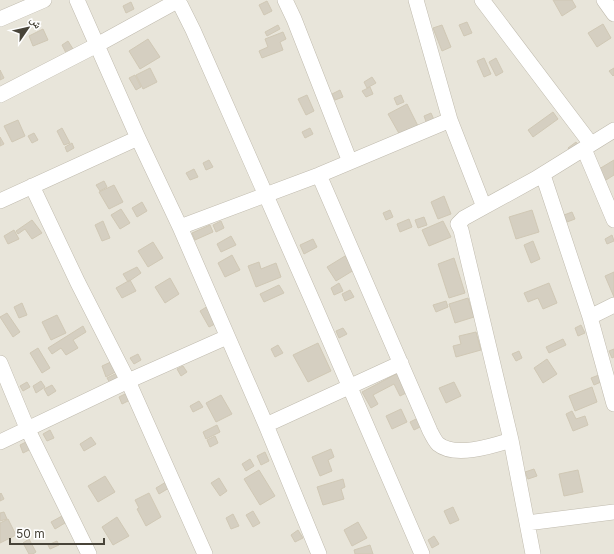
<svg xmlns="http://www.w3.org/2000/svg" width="614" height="554" font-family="Inter,'Noto Naskh Arabic',sans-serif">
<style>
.residential{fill:#e8e5da}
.building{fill:#d5cfc1;stroke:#d0c8b5}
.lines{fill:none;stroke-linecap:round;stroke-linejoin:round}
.minor-casing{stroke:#c0bbae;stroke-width:16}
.minor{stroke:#fff;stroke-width:15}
</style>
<rect width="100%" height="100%" fill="#f5f3eb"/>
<!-- residential -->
<path class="residential" d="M0 0H614V554H0Z"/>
<!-- building -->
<path class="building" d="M553 0H572L576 7 562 16Z
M267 1 272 11 264 15 259 5Z
M131 2 134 9 126 13 123 6Z
M467 22 472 33 464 36 459 25Z
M603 24 611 38 597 47 588 33Z
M278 25 280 29 267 36 265 32Z
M442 25 451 47 442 51 433 28Z
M43 29 48 40 33 46 29 36Z
M283 32 286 39 280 42 283 50 262 58 259 51 268 47 265 39Z
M148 39 160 57 140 69 129 51Z
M68 41 73 49 66 53 62 45Z
M484 58 491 74 484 77 477 61Z
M496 58 503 72 496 76 489 62Z
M150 68 157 82 143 89 136 75Z
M614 68V75L613 76 609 71Z
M0 70 4 78 0 80Z
M135 75 141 87 136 90 129 78Z
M372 77 376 83 367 88 364 82Z
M370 87 373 94 366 97 362 91Z
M340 90 343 97 335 100 332 94Z
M307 95 314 111 306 115 298 99Z
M401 95 404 102 397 105 394 98Z
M407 104 419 128 401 137 388 114Z
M553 112 558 119 533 137 528 130Z
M431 113 436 124 428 127 424 116Z
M18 120 25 136 12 142 4 126Z
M62 128 70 143 64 145 57 131Z
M310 128 313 134 305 138 302 132Z
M34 133 38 140 32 143 28 136Z
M0 137 4 144 0 146Z
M576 142 582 150 574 156 568 148Z
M72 143 74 148 67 152 65 147Z
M209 160 213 167 206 170 203 163Z
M614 160V175L606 180 599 169Z
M194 169 198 177 190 180 186 173Z
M104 181 107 187 100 191 96 185Z
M114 185 123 202 109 209 99 192Z
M444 196 451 214 438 219 431 202Z
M142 202 147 211 137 217 132 208Z
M121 209 130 223 120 229 111 215Z
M390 210 393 217 386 220 383 213Z
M532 210 539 232 516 239 509 217Z
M572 212 575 219 567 222 564 215Z
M424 217 427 225 418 228 415 220Z
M409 219 412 227 400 232 397 224Z
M32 220 42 233 32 239 25 229 18 234 16 231Z
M103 221 110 238 102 241 95 225Z
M221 221 224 228 216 232 213 225Z
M443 221 451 237 429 246 422 230Z
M210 225 213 232 195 240 192 233Z
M14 230 19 239 8 244 4 236Z
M612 235 614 241 607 244 605 239Z
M231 236 236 245 221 252 217 244Z
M313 239 317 247 304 254 300 245Z
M533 241 540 259 531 263 524 245Z
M153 242 163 258 148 267 138 251Z
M232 255 240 270 225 277 218 263Z
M345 256 354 270 336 281 327 267Z
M454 258 465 293 449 298 438 264Z
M259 262 261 269 276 263 281 277 256 287 248 266Z
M137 267 141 273 128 282 123 274Z
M614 272V297L605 276Z
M170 278 179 294 165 303 155 287Z
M130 280 136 291 122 298 116 288Z
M339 283 343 291 334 295 331 288Z
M549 283 557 303 543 309 538 298 528 302 524 293Z
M279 285 284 293 264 302 260 294Z
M350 290 354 297 345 301 342 294Z
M468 298 474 317 455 323 449 304Z
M446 301 448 307 436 312 433 305Z
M22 303 27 315 19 318 14 307Z
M208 306 217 323 209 327 200 311Z
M7 313 20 332 13 337 0 317Z
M57 315 66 333 51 340 42 322Z
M581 325 585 333 578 336 575 328Z
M83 326 86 332 73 340 78 348 66 355 61 348 52 354 48 348Z
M343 328 347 334 339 338 336 331Z
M476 332 481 350 456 357 453 346 461 344 459 336Z
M563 339 566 345 549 353 546 347Z
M318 343 331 371 308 382 293 355Z
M278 345 283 353 275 357 271 349Z
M38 348 50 368 42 373 30 353Z
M614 349V357L612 358 609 351Z
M519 351 522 358 516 361 512 354Z
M138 354 141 360 134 364 130 358Z
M547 359 557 374 543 383 534 368Z
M113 361 117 371 106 377 102 366Z
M183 366 187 372 181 376 177 369Z
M117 373 120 378 110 383 107 378Z
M398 373 408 392 400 396 394 384 373 395 378 404 371 408 362 392Z
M599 375 601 382 594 385 591 378Z
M41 381 45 387 36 393 33 386Z
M27 382 30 387 23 391 20 386Z
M454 382 461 396 446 403 439 388Z
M52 385 56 391 48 396 44 389Z
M592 387 597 402 575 411 569 396Z
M127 393 130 400 122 404 119 397Z
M221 395 232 414 216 422 206 403Z
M199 401 203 407 193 412 190 406Z
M401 409 407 422 392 429 386 416Z
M572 411 576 419 585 416 588 425 573 431 566 414Z
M418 418 422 426 414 430 410 422Z
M217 425 220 432 206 439 203 432Z
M50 430 54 438 47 441 43 434Z
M215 436 218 443 210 447 207 440Z
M91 437 96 444 84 451 80 444Z
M28 441 31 449 23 453 20 445Z
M331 449 334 457 328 460 332 471 320 476 312 457Z
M265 452 269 461 261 465 257 456Z
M250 459 254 466 246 471 242 464Z
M534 469 537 476 528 479 525 472Z
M259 470 275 496 260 505 244 479Z
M578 470 583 492 564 496 559 474Z
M105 476 115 492 98 502 88 486Z
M219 478 227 491 220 496 211 483Z
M343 479 345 487 341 489 344 499 323 505 317 487Z
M166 482 169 488 159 494 156 488Z
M1 493 4 499 0 501V494Z
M149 493 161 517 146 526 137 509 139 508 135 500Z
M453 507 459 520 450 524 444 511Z
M253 511 260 523 253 527 246 515Z
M4 512 7 519 0 521V513Z
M233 514 239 526 231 529 226 518Z
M62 516 65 523 55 529 51 522Z
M117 517 129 536 113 545 102 527Z
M8 519 16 535 0 543V523Z
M358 522 367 538 352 546 344 530Z
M298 530 303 538 295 542 291 535Z
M434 536 439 544 432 548 428 540Z
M29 539 36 552 33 554H29L23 543Z
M57 541 59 545 50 549 48 545Z
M370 545 373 554H355L354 550Z"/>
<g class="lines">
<defs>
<path id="minor" d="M77 0 138 138 180 227 266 425 319 554
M178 0 193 30 313 302 422 554
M285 0 294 19 350 162
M416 0 450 120 484 207 464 218 458 224 461 230 511 440 533 554
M482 0 591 144
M604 0 614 14
M0 19 44 0
M0 95 97 45 179 0
M584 149 614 220
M319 175 430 431C432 435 435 441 438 444 455 458 492 446 511 440
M543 175 590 317 614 404
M32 186 78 283 128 381 205 554
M0 201 138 138
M484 207 535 179 614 130
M180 227 319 175 450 120
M590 317 614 305
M0 363 27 428 89 554
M266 425 401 363
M0 442 128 381 227 337
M527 523 614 512"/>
</defs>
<!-- minor casing -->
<use href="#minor" class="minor-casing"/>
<!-- minor -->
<use href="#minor" class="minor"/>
</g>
<!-- north arrow -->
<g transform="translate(28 28) rotate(56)" stroke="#ffffff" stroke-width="3" paint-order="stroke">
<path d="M0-3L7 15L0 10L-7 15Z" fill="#484439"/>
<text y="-6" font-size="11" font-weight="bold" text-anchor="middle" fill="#484439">ش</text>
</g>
<!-- scale -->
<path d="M10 538v6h94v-6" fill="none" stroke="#484439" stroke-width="2"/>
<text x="16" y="538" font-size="12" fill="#484439" stroke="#ffffff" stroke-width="3" paint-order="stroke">50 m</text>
</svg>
